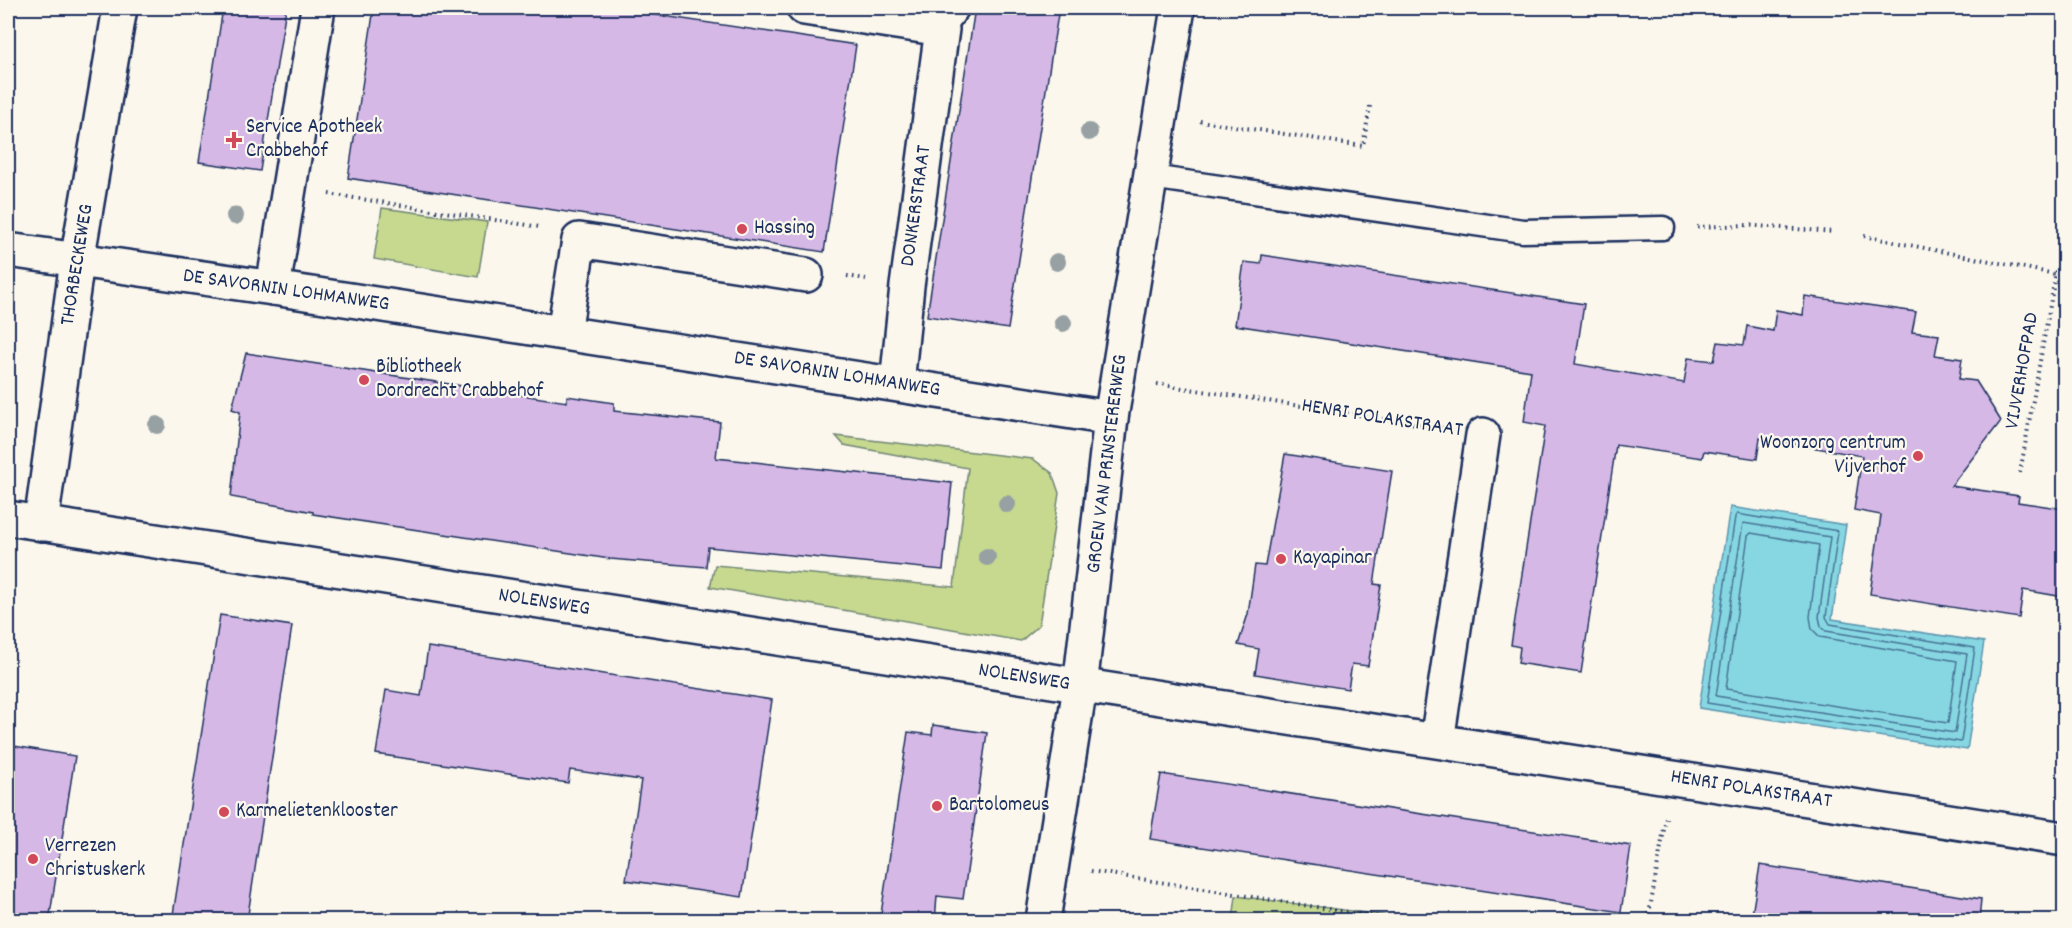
<svg xmlns="http://www.w3.org/2000/svg" width="2072" height="928" font-family="Dekko,sans-serif">
<style>
.green{fill:#c6d98e;stroke:#708476;stroke-width:1.5}
.water{fill:#87d7e3;stroke:#5c94ae;stroke-width:1.5}
.lines{fill:none;stroke-linecap:round;stroke-linejoin:round}
.shore{stroke:#467293;stroke-width:1.5}
.building{fill:#d5b8e5;stroke:#1b2f5e;stroke-width:1.5}
.service-casing{stroke:#1b2f5e;stroke-width:27}
.minor-casing{stroke:#1b2f5e;stroke-width:38}
.tertiary-casing{stroke:#1b2f5e;stroke-width:38}
.path{stroke:#1b2f5e;stroke-width:4;stroke-dasharray:1.5 4.5;stroke-linecap:butt}
.service{stroke:#fbf7ec;stroke-width:22}
.minor{stroke:#fbf7ec;stroke-width:33}
.tertiary{stroke:#fbf7ec;stroke-width:33}
.tree{fill:#97a1a4}
.poi-dot{fill:#d1495b;stroke:#fbf7ec;stroke-width:2}
.labels{text-anchor:middle;dominant-baseline:central;stroke-width:4.5;stroke-linejoin:round;paint-order:stroke}
.poi-label{font-size:21px;fill:#1b2f5e;stroke:#fbf7ec;text-anchor:start}
.street-label{font-size:21px;fill:#1b2f5e;stroke:#fbf7ec}
</style>
<rect width="100%" height="100%" fill="#fbf7ec"/>
<filter id="ink" filterUnits="userSpaceOnUse"><feTurbulence type="fractalNoise" baseFrequency=".0167" numOctaves="2"/><feDisplacementMap in="SourceGraphic" scale="12" xChannelSelector="R" yChannelSelector="G"/><feConvolveMatrix kernelMatrix="1 2 1 2 8 2 1 2 1" color-interpolation-filters="sRGB"/></filter>
<g filter="url(#ink)">
<!-- green -->
<path class="green" d="M382 208 487 222 478 277 374 259Z
M836 436 1033 459 1052 473 1059 493 1039 625 1021 641 710 587 715 565 954 587 968 468 844 445Z
M1236 896 1420 920H1233Z"/>
<!-- water -->
<path class="water" d="M1730 507 1846 525 1832 619 1984 642 1967 750 1699 708Z"/>
<g class="lines">
<!-- shore -->
<path class="shore" d="M1737 514 1838 531 1826 617 1830 624 1975 648 1961 742 1707 703 1735 517Z
M1743 523 1830 537 1819 617 1821 626 1826 631 1967 654 1955 733 1716 696Z
M1751 533 1819 545 1810 617 1812 629 1820 637 1957 661 1948 723 1726 689 1748 536Z"/>
</g>
<!-- building -->
<path class="building" d="M223 8H286L260 171 199 162Z
M374 8H610L856 45 824 252 348 178Z
M975 8H1059L1008 329 927 316Z
M1262 255 1584 304 1575 364 1684 383 1688 358 1714 361 1718 342 1744 345 1747 326 1773 331 1776 310 1803 315 1805 296 1916 312 1912 332 1939 335 1935 355 1962 359 1959 379 1976 381 2001 421 1951 486 2019 496 2018 502 2064 509V597L2023 590 2019 618 1870 594 1881 515 1854 510 1862 456 1760 438 1757 459 1704 451 1702 458 1616 445 1581 673 1518 663 1520 647 1511 645 1545 426 1524 422 1531 371 1235 325 1244 262 1261 264Z
M246 353 567 402V396L614 403V411L720 422 716 458 952 483 943 570 708 547 706 567 610 559 313 514V512L231 497 240 412 232 409Z
M1285 454 1392 471 1374 584 1381 585 1368 666 1352 664 1348 689 1255 674 1259 649 1238 645 1248 614 1255 565 1265 566Z
M220 615 292 626 247 921H172Z
M428 647 772 700 742 897 626 880 641 780 570 770 568 783 376 754 386 690 421 696Z
M933 725 987 733 963 899 937 896 935 921H880L908 732 932 735Z
M8 745 75 756 49 921H8Z
M1161 774 1631 846 1621 912 1150 839Z
M1760 865 1981 899 1979 921H1751Z"/>
<g class="lines">
<defs>
<path id="service" d="M942 29 958 8
M1151 177 1523 231 1663 228"/>
<path id="minor" d="M804 8 942 29 907 286 897 384
M273 288 318 8
M564 332 579 240 806 275
M1111 418 1178 8
M8 518 2064 839
M41 524 77 261
M1437 741 1483 435"/>
<path id="tertiary" d="M8 250 273 288 1111 418 1080 687 1043 920
M77 261 120 8"/>
</defs>
<!-- service casing -->
<use href="#service" class="service-casing"/>
<!-- minor casing -->
<use href="#minor" class="minor-casing"/>
<!-- tertiary casing -->
<use href="#tertiary" class="tertiary-casing"/>
<!-- path -->
<path class="path" d="M1200 121 1363 146 1370 106
M329 194 540 227
M1697 227 1744 225 1834 232
M1864 236 2055 274
M847 276 866 279
M1157 384 1443 428
M2020 473 2064 227
M1091 871 1397 920
M1648 920 1666 818"/>
<!-- service -->
<use href="#service" class="service"/>
<!-- minor -->
<use href="#minor" class="minor"/>
<!-- tertiary -->
<use href="#tertiary" class="tertiary"/>
</g>
<!-- trees -->
<g class="tree">
<circle cx="1089" cy="132" r="9"/>
<circle cx="235" cy="216" r="9"/>
<circle cx="1057" cy="262" r="9"/>
<circle cx="1063" cy="323" r="9"/>
<circle cx="157" cy="425" r="9"/>
<circle cx="1007" cy="504" r="9"/>
<circle cx="987" cy="557" r="9"/>
</g>
</g>
<!-- markers -->
<g class="poi-dot">
<path d="M231 131h6v6h6v6h-6v6h-6v-6h-6v-6h6z"/>
<circle cx="742" cy="229" r="6"/>
<circle cx="364" cy="380" r="6"/>
<circle cx="1918" cy="456" r="6"/>
<circle cx="1281" cy="559" r="6"/>
<circle cx="937" cy="806" r="6"/>
<circle cx="224" cy="812" r="6"/>
<circle cx="33" cy="859" r="6"/>
</g>
<g class="labels">
<!-- poi labels -->
<g class="poi-label">
<text x="246" y="128">Service Apotheek<tspan x="246" dy="24">Crabbehof</tspan></text>
<text x="754" y="229">Hassing</text>
<text x="376" y="368">Bibliotheek<tspan x="376" dy="24">Dordrecht Crabbehof</tspan></text>
<text x="1906" y="444" text-anchor="end">Woonzorg centrum<tspan x="1906" dy="24">Vijverhof</tspan></text>
<text x="1293" y="559">Kayapinar</text>
<text x="949" y="806">Bartolomeus</text>
<text x="236" y="812">Karmelietenklooster</text>
<text x="45" y="847">Verrezen<tspan x="45" dy="24">Christuskerk</tspan></text>
</g>
<!-- street labels -->
<g class="street-label">
<text transform="translate(917 206) rotate(-82)">DONKERSTRAAT</text>
<text transform="translate(78 265) rotate(-81)">THORBECKEWEG</text>
<text transform="translate(286 291) rotate(8)">DE SAVORNIN LOHMANWEG</text>
<text transform="translate(2023 371) rotate(-80)">VIJVERHOFPAD</text>
<text transform="translate(837 375) rotate(9)">DE SAVORNIN LOHMANWEG</text>
<text transform="translate(1382 419) rotate(9)">HENRI POLAKSTRAAT</text>
<text transform="translate(1108 464) rotate(-83)">GROEN VAN PRINSTERERWEG</text>
<text transform="translate(544 603) rotate(9)">NOLENSWEG</text>
<text transform="translate(1024 678) rotate(9)">NOLENSWEG</text>
<text transform="translate(1751 790) rotate(9)">HENRI POLAKSTRAAT</text>
</g>
</g>
<!-- margin -->
<rect width="2072" height="928" fill="none" stroke="#fbf7ec" stroke-width="30"/>
<rect x="15" y="15" width="2042" height="898" fill="none" stroke="#1b2f5e" stroke-width="2" filter="url(#ink)"/>
</svg>
